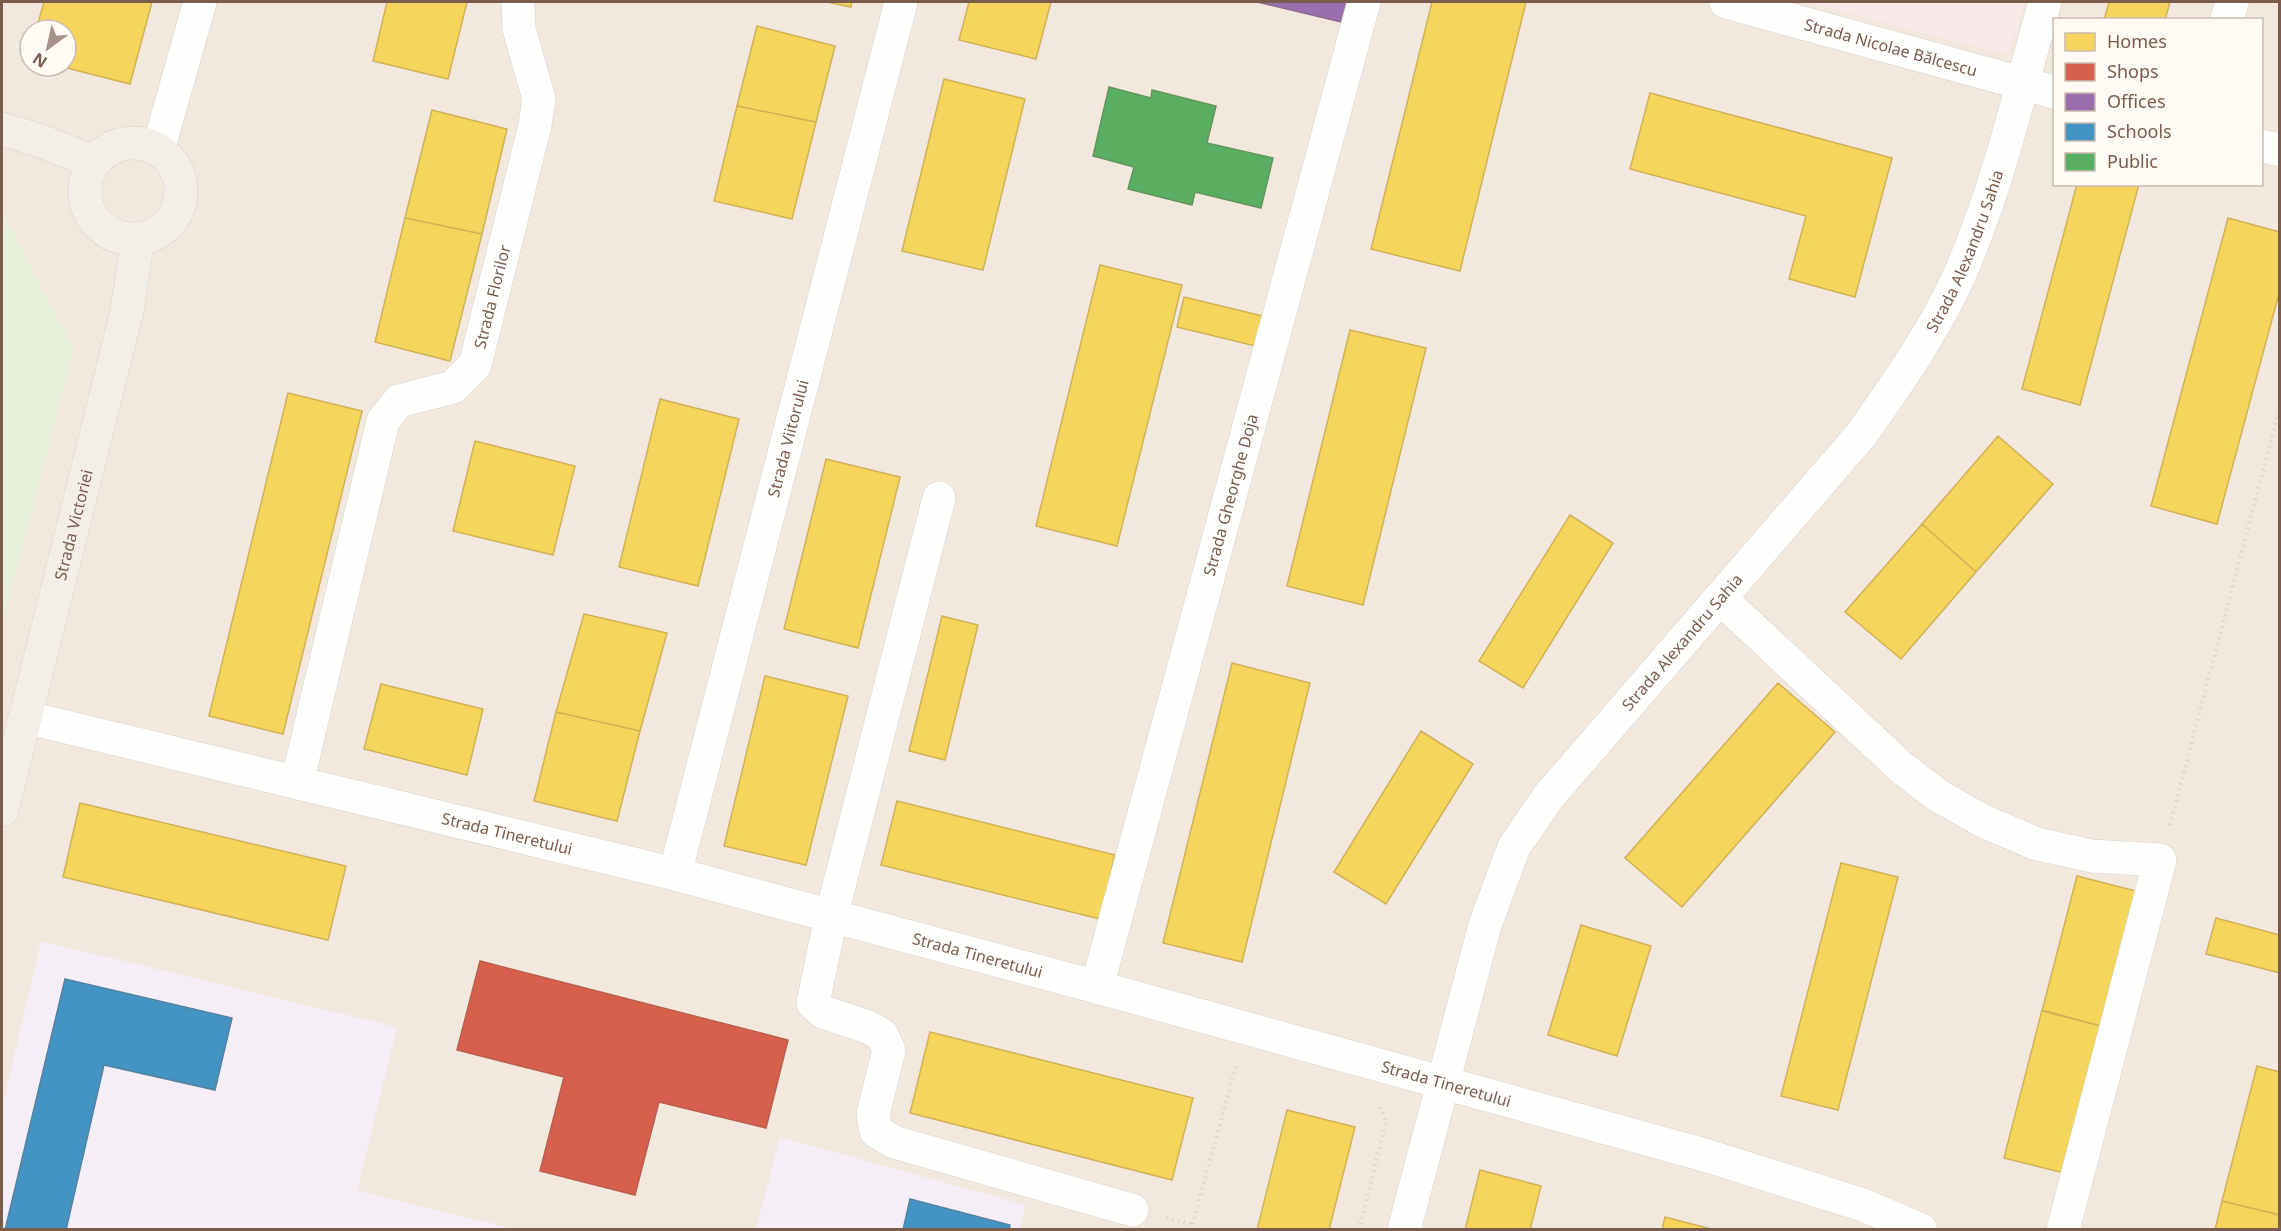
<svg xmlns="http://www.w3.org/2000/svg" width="2281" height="1231" font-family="'Noto Sans',sans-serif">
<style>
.residential{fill:#f2e8de;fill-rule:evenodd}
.education{fill:#f6eef6}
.medical{fill:#fae9e9}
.green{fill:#e7f0db}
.homes{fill:#f6d55c;stroke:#d1b158;stroke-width:1.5}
.shops{fill:#d6604d;stroke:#ba5f4d;stroke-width:1.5}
.offices{fill:#9970ab;stroke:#906a8f;stroke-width:1.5}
.schools{fill:#4393c3;stroke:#5482a0;stroke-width:1.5}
.public{fill:#5aae61;stroke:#64955b;stroke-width:1.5}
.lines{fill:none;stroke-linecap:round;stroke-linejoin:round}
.minor-casing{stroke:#d7d1cb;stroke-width:34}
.major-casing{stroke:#dad1cc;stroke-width:34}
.path{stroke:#dcd5d0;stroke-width:4;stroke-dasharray:1.5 4.5;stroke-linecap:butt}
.minor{stroke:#fefefd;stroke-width:33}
.major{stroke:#f3eee8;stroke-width:33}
.labels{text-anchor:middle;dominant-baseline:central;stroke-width:6;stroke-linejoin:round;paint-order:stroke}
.street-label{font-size:16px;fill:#7a5c4d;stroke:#fffaf3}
</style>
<rect width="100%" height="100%" fill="#f9f5f0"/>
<!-- residential -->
<path class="residential" d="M2 2H2279V1229H2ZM2054 20H2262V184H2054ZM30 30H66V66H30Z"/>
<!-- education -->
<path class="education" d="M41 941 397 1027 357 1191 516 1229 2 1230V1108Z
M780 1137 1026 1205 1020 1229 756 1230Z"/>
<!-- medical -->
<path class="medical" d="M1805 2H2025L2009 55Z"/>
<!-- green -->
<path class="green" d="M2 210 74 350 2 627Z"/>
<!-- homes -->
<path class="homes" d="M44 2H152L130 84 59 66H66V30H36Z
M387 2H467L448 79 373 61Z
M827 2H852L851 7Z
M969 2H1051L1036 59 959 40Z
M1432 2H1526L1460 271 1371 249Z
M2109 2H2170L2165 20H2104Z
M757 26 835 46 816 122 737 106Z
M944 79 1025 99 983 270 902 251Z
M1650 93 1892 158 1855 297 1789 279 1806 216 1630 169Z
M737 106 816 122 792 219 714 201Z
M432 110 507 129 482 234 405 218Z
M2077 184H2139L2080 405 2022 389Z
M405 218 482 234 450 361 375 342Z
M2228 218 2280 232V290L2217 524 2151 506Z
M1100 265 1182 285 1117 546 1036 526Z
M1184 297 1275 319 1268 349 1177 327Z
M1350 330 1426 348 1363 605 1287 586Z
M288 393 362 411 283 734 209 716Z
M660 399 739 419 698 586 619 567Z
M1998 436 2053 484 1976 572 1922 524Z
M475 441 575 466 553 555 453 531Z
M826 459 900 477 858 648 784 629Z
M1570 515 1613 543 1523 688 1479 661Z
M1922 524 1976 572 1901 659 1845 612Z
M584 614 667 633 640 731 556 712Z
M942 616 978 625 945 760 909 751Z
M1232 663 1310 683 1242 962 1163 943Z
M765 676 848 696 806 865 724 846Z
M1778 683 1835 732 1682 907 1625 858Z
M381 684 483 709 467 775 364 749Z
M556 712 640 731 617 821 534 801Z
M1421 731 1473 764 1386 904 1334 872Z
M897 801 1115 855 1100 919 881 865Z
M80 803 346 866 328 940 63 877Z
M1841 863 1898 877 1838 1110 1781 1096Z
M2077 876 2136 891 2101 1026 2042 1011Z
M2216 918 2280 935V973L2206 954Z
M1581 925 1651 946 1617 1056 1548 1035Z
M2042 1010 2101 1026 2064 1173 2004 1158Z
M930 1032 1193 1098 1172 1180 910 1113Z
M2257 1066 2280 1072V1215L2222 1201Z
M1287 1110 1355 1127 1329 1230H1257Z
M1480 1170 1541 1186 1530 1230H1465Z
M2222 1201 2280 1215 2278 1230H2215Z
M1665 1217 1715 1230H1662Z"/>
<!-- shops -->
<path class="shops" d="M480 961 788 1040 766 1128 659 1102 635 1195 540 1171 564 1077 457 1050Z"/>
<!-- offices -->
<path class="offices" d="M1257 2H1356L1350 24Z"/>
<!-- schools -->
<path class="schools" d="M65 979 232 1018 215 1090 104 1065 66 1230H5Z
M910 1199 1010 1225 1009 1230H903Z"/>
<!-- public -->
<path class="public" d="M1109 87 1151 98 1152 90 1216 106 1207 143 1273 158 1261 208 1195 192 1192 205 1128 189 1134 167 1093 156Z"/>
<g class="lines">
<defs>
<g id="minor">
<path id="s1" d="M1726 2 2054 92"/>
<path d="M2227 20 2232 2"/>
<path d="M2262 146 2280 150"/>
<path d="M158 150 200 2"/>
<path d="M939 498 831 917 813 1003 823 1012 868 1027 882 1035 889 1050 873 1115 876 1131 894 1142 1132 1210"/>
<path d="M1720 598 1902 768 1939 796 1983 821 2037 844 2092 856 2160 860 2063 1230"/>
<path id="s2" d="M25 717 675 874 1097 987 1708 1156 1863 1205 1921 1230"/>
<path id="s3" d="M297 783 383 421 399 401 453 387 475 365 535 125 539 99 519 29 518 2"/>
<path id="s4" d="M675 874 901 2"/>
<path id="s5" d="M1097 987 1364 2"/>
<path id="s6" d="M1404 1230 1485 925 1514 847 1549 796 1861 435C1897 384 1933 333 1959 276 1998 188 2019 93 2045 2"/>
</g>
<g id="major">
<path d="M2 129 44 142 93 162"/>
<circle cx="133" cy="191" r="48"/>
<path id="s7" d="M2 810 127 311 138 239"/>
</g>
</defs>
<!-- minor casing -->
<use href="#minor" class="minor-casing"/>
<!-- major casing -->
<use href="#major" class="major-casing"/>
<!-- path -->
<path class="path" d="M2170 825 2280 406
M1166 1218 1192 1224
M1191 1230 1236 1066
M1359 1230 1386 1121 1379 1105"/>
<!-- minor -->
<use href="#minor" class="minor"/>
<!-- major -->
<use href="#major" class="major"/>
</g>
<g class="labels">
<!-- street labels -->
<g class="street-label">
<text stroke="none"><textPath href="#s1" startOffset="171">Strada Nicolae Bălcescu</textPath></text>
<text stroke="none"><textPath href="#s6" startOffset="1150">Strada Alexandru Sahia</textPath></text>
<text stroke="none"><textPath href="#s3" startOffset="555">Strada Florilor</textPath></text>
<text stroke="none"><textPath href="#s4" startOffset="450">Strada Viitorului</textPath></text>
<text stroke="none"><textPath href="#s5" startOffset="510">Strada Gheorghe Doja</textPath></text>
<text stroke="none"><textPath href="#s7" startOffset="294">Strada Victoriei</textPath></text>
<text stroke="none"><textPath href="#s6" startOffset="664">Strada Alexandru Sahia</textPath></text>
<text stroke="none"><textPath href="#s2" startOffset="496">Strada Tineretului</textPath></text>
<text stroke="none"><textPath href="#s2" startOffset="982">Strada Tineretului</textPath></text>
<text stroke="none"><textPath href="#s2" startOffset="1468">Strada Tineretului</textPath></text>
</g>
</g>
<!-- border -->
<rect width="2281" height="1231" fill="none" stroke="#7a5c4d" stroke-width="6"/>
<!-- legend -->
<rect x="2053" y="18" width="210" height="168" fill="#fffaf3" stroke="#cabbb1" stroke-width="1.5"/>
<rect x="2065" y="33" width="30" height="18" fill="#f6d55c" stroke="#cabbb1" stroke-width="1.5"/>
<text x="2107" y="48" font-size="18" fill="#7a5c4d">Homes</text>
<rect x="2065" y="63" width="30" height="18" fill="#d6604d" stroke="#cabbb1" stroke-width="1.5"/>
<text x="2107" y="78" font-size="18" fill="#7a5c4d">Shops</text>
<rect x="2065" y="93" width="30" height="18" fill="#9970ab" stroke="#cabbb1" stroke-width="1.5"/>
<text x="2107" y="108" font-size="18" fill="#7a5c4d">Offices</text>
<rect x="2065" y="123" width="30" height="18" fill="#4393c3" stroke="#cabbb1" stroke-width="1.5"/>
<text x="2107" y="138" font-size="18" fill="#7a5c4d">Schools</text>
<rect x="2065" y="153" width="30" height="18" fill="#5aae61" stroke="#cabbb1" stroke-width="1.5"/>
<text x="2107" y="168" font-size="18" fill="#7a5c4d">Public</text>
<!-- north arrow -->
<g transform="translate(48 48) rotate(213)"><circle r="28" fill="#fffaf3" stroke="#cabbb1" stroke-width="1.5"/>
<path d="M0-4.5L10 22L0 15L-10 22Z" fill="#a69286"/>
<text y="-9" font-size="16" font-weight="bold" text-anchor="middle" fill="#7a5c4d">N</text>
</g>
</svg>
